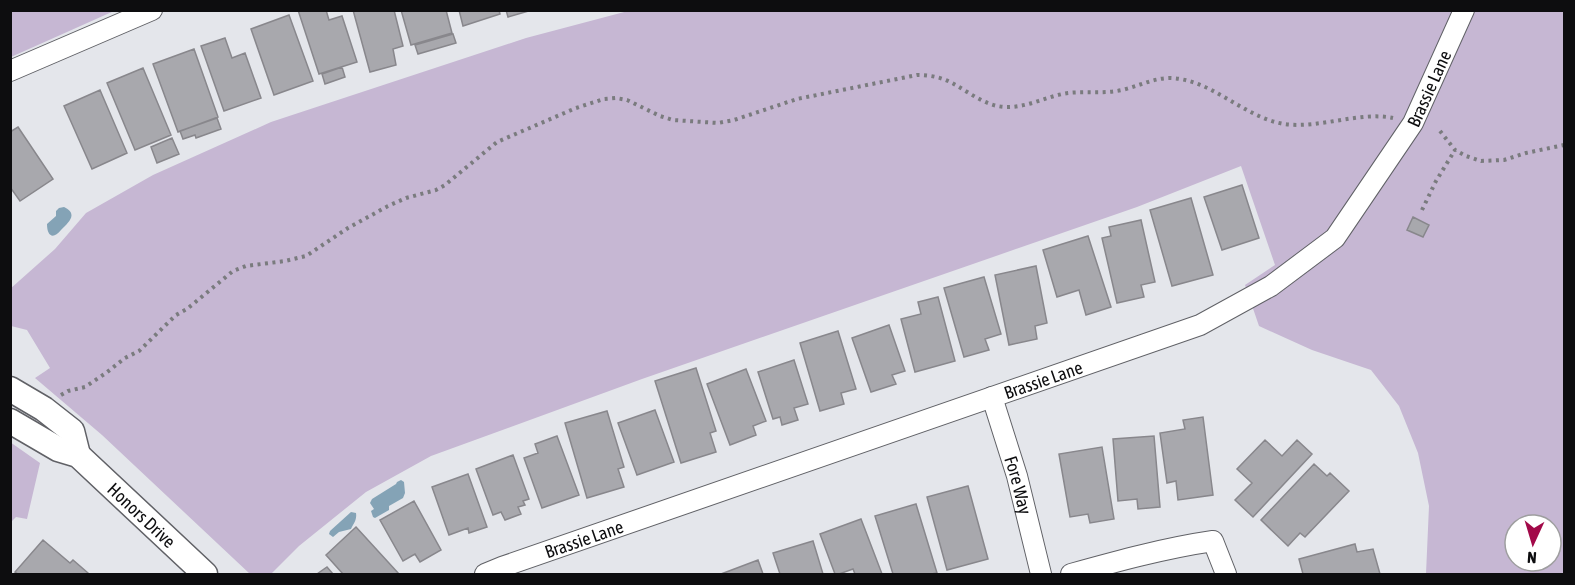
<svg xmlns="http://www.w3.org/2000/svg" width="1575" height="585" font-family="'Asap Condensed',sans-serif">
<style>
.green{fill:#c6b7d3;fill-rule:evenodd}
.water{fill:#84a3b6}
.building{fill:#a8a8ad;stroke:#88878c;stroke-width:1.5}
.lines{fill:none;stroke-linecap:round;stroke-linejoin:round}
.minor-casing{stroke:#606166;stroke-width:22}
.tertiary-casing{stroke:#606166;stroke-width:27}
.path{stroke:#7a7b7e;stroke-width:4;stroke-dasharray:3 4.5;stroke-linecap:butt}
.minor{stroke:#fff;stroke-width:20}
.tertiary{stroke:#fff;stroke-width:24}
.labels{text-anchor:middle;dominant-baseline:central;stroke-width:6;stroke-linejoin:round;paint-order:stroke}
.street-label{font-size:18px;fill:#0d0d0f;stroke:#fff}
</style>
<rect width="100%" height="100%" fill="#e4e6eb"/>
<!-- green -->
<path class="green" d="M11 10H114V11L11 57Z
M1456 10 1495 12 1496 10 1564 11V574H1426L1429 506 1418 453 1399 406 1371 370 1312 350 1259 326 1245 285 1275 265 1241 166 1137 207 642 379 431 456 366 492 299 546 271 574H250L102 435 35 378 50 368 27 330 11 326 10 289 55 249 86 213 153 175 271 122 526 38 628 11ZM1515 525H1551V561H1515Z
M10 442 40 463 27 519 16 517 11 522Z"/>
<!-- water -->
<path class="water" d="M64 207C79 214 68 223 61 230 53 240 47 236 47 224L56 216V211L59 208Z
M401 480 404 482 405 493 403 498 389 506V510L375 518 373 517 371 511 374 509 370 503 372 499 396 484 397 482Z
M351 512 356 513C357 520 354 523 351 529L339 532 333 537 329 534 330 531Z"/>
<!-- building -->
<path class="building" d="M298 10H326L329 20 342 16 357 62 319 74Z
M353 10H394L403 46 393 49 396 65 370 72Z
M401 10H446L452 33 411 45Z
M459 10H499L500 14 463 26Z
M506 10H532L508 17Z
M289 15 313 81 274 95 251 29Z
M453 34 456 43 418 54 415 45Z
M225 38 232 58 245 53 261 98 224 111 201 46Z
M194 49 218 117 178 132 153 64Z
M342 67 345 77 325 84 322 74Z
M143 68 171 135 135 150 107 83Z
M100 90 127 153 92 169 64 106Z
M217 118 221 129 196 138 195 135 183 139 180 131Z
M18 127 53 179 20 201 10 187V132Z
M172 138 179 154 157 163 151 147Z
M1242 185 1259 238 1222 250 1204 197Z
M1191 198 1213 275 1172 286 1150 210Z
M1413 217 1429 225 1423 237 1407 230Z
M1141 220 1155 282 1141 285 1144 297 1117 303 1102 238 1111 236 1109 227Z
M1088 236 1111 307 1086 315 1079 290 1057 297 1043 250Z
M1036 266 1047 323 1035 326 1037 339 1009 345 995 275Z
M984 277 1001 334 985 339 989 350 964 357 944 288Z
M938 297 955 361 915 372 901 319 921 314 918 302Z
M889 325 905 371 892 375 896 384 871 392 852 338Z
M838 331 856 389 841 393 844 404 820 411 800 343Z
M794 360 808 404 794 408 798 420 782 425 780 417 773 419 758 372Z
M696 368 716 431 710 433 716 452 681 463 655 381Z
M746 369 766 421 753 426 756 435 730 445 707 384Z
M655 410 674 462 637 475 618 423Z
M607 411 624 467 618 469 624 487 587 498 565 423Z
M1203 417 1213 495 1178 500 1176 481 1167 483 1160 433 1185 429 1183 420Z
M557 436 579 495 542 508 524 458 538 453 535 444Z
M1154 436 1160 507 1138 509 1137 499 1118 501 1113 439Z
M1265 440 1282 456 1297 440 1312 454 1253 517 1235 500 1252 483 1237 469Z
M1102 447 1114 519 1090 523 1088 514 1070 517 1059 454Z
M513 455 529 499 523 501 525 505 518 507 521 514 505 520 501 512 493 515 476 469Z
M1314 464 1327 476 1330 473 1349 491 1305 537 1300 533 1288 546 1261 520Z
M468 474 487 527 469 533 468 528 449 535 432 487Z
M968 486 988 559 947 570 927 497Z
M414 501 441 550 420 562 415 554 403 561 380 520Z
M916 504 937 573 931 574H893L875 516Z
M861 519 882 574H855L853 569 839 574H835L820 534Z
M356 527 399 574H343L326 555Z
M43 540 70 563 73 560 88 573 87 574H18L15 572Z
M813 541 823 574H780L773 553Z
M1355 544 1357 552 1373 549 1380 574H1303L1299 559Z
M758 560 763 574H721Z
M327 567 333 574H317Z"/>
<g class="lines">
<defs>
<g id="minor">
<path d="M10 71 152 10"/>
<path id="s1" d="M992 397 1017 476 1041 574"/>
<path id="s2" d="M485 574 502 567 1200 325 1271 286 1335 238 1413 123 1464 10"/>
<path d="M1071 574C1118 561 1165 548 1213 541L1226 574"/>
</g>
<g id="tertiary">
<path d="M10 389 44 409 72 431 78 455"/>
<path id="s3" d="M10 421 58 449 78 455 205 574"/>
</g>
</defs>
<!-- minor casing -->
<use href="#minor" class="minor-casing"/>
<!-- tertiary casing -->
<use href="#tertiary" class="tertiary-casing"/>
<!-- path -->
<path class="path" d="M1440 131 1455 150 1466 156 1481 161 1504 160 1526 153 1564 145
M1422 210 1436 181 1455 150
M61 395 68 391 85 387 106 373 125 358 139 351 176 315 187 309 233 271 246 266 285 261 306 256 348 228 388 206 406 198 436 190 445 185 497 142 576 108 604 99 616 98 627 100 660 116 673 120 718 123 734 120 797 99 917 75C929 75 941 77 952 83 969 92 985 106 1005 107 1027 108 1047 96 1068 93 1086 91 1104 94 1122 90 1139 86 1153 78 1171 78 1213 80 1243 117 1284 124 1319 129 1360 111 1393 118"/>
<!-- minor -->
<use href="#minor" class="minor"/>
<!-- tertiary -->
<use href="#tertiary" class="tertiary"/>
</g>
<g class="labels">
<!-- street labels -->
<g class="street-label">
<text stroke="none"><textPath href="#s2" startOffset="1095">Brassie Lane</textPath></text>
<text stroke="none"><textPath href="#s2" startOffset="591">Brassie Lane</textPath></text>
<text stroke="none"><textPath href="#s1" startOffset="92">Fore Way</textPath></text>
<text stroke="none"><textPath href="#s3" startOffset="164">Honors Drive</textPath></text>
<text stroke="none"><textPath href="#s2" startOffset="105">Brassie Lane</textPath></text>
</g>
</g>
<!-- border -->
<rect width="1575" height="585" fill="none" stroke="#0d0d0f" stroke-width="24"/>
<!-- north arrow -->
<g transform="translate(1533 543) rotate(184)"><circle r="28" fill="#ffffff" stroke="#9e9e9f" stroke-width="1.5"/>
<path d="M0-4.5L10 22L0 15L-10 22Z" fill="#a20949"/>
<text y="-9" font-size="16" font-weight="bold" text-anchor="middle" fill="#0d0d0f">N</text>
</g>
</svg>
